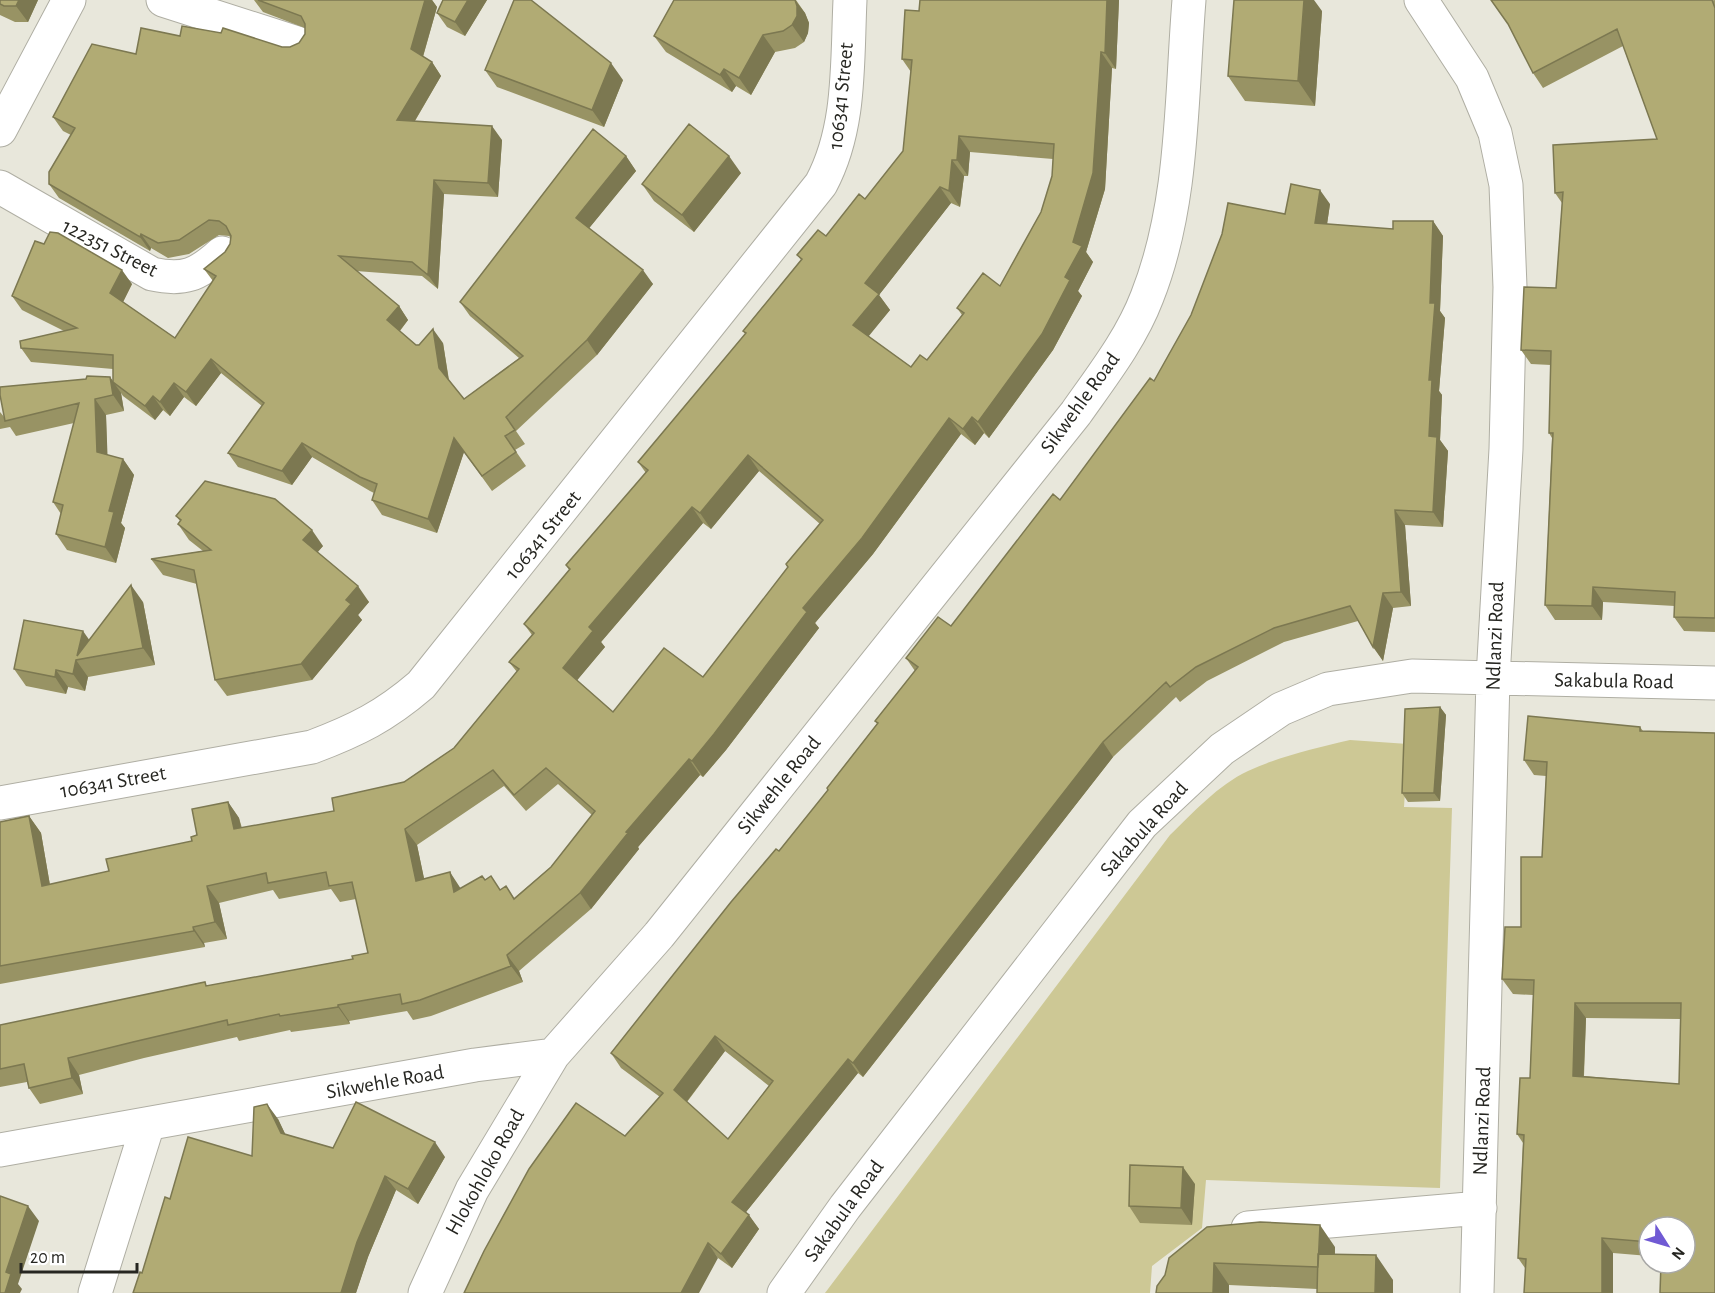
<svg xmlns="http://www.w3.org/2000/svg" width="1715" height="1293" font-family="'Alegreya Sans',sans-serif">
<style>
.green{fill:#cdc895}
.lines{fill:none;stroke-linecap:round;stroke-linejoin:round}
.minor-casing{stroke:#afaea3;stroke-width:35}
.minor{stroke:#fff;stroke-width:33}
.wall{fill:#989364;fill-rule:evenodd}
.shaded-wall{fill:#7c7851}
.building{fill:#b1ab74;stroke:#7c7851;stroke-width:1.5;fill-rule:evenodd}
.labels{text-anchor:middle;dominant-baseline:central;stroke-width:4.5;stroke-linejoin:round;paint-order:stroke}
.street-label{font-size:21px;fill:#262621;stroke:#fff}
</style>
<rect width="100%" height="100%" fill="#e8e7db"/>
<!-- green -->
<path class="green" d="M1350 740 1408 744 1404 807 1452 808 1440 1188 1206 1180 1202 1228 1152 1266 1150 1293H825L1170 835C1194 812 1218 785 1248 771 1281 756 1316 748 1350 740Z"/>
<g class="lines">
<defs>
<path id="minor" d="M163 0 297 43
M1421 0 1472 78 1495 133 1506 185 1510 287 1506 449 1493 678 1477 1293
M0 130 69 0
M0 187 152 274C184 281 198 275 222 253
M0 803 312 747C357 730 385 716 421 685L821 184C851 128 847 63 850 0
M0 1150 475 1065 553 1055 659 935 1076 413C1102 376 1131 339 1147 297 1184 204 1181 98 1189 0
M1248 1228 1480 1208
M95 1293 148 1124
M425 1293 472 1190 553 1055
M784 1293 845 1207 1142 824 1222 749 1281 709 1328 689 1412 676 1715 683"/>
</defs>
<!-- minor casing -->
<use href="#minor" class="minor-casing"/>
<!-- minor -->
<use href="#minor" class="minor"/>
</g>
<!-- wall -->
<path class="wall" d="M0 0H38L28 22H15L0 15Z
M254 0H432L437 7 423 57 432 62 441 76 415 121 502 140 498 197 444 194 438 289 422 276 356 271 399 306 408 320 400 331 416 345 443 343 449 380 464 399 519 358 470 316 460 302 626 156 636 171 589 228 653 284 597 355 516 431 525 444 515 450 526 466 492 491 464 452 437 533 382 515 372 500 374 493 370 491 312 457 292 485 238 467 228 453 262 406 221 373 196 406 184 397 170 416 163 410 155 420 123 396 121 393 124 411 106 415 107 455 123 459 134 475 121 523 125 528 116 563 67 550 56 534 61 514 53 502 74 423 16 436 10 427 0 429V412L5 418 110 377 113 381V369L31 362 21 348 64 331 22 310 12 296 132 284 123 302 175 338 213 281 204 269 225 252 230 244V237L229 236 219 235 189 254 168 258 151 248 150 251 59 198 49 184 71 135 63 131 53 117 136 54 180 36 282 47H290L299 43 305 34V28L263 12Z
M443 0H487L465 36 447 27 437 13Z
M674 0H796L805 13 809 23 808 33 804 42 795 48 775 52 751 95 736 86 732 92 666 52 654 36Z
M920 0H1119L1116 69 1112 68 1105 189 1086 252 1093 262 1078 291 1082 296 1053 350 989 438 984 433 975 445 961 434 873 554 815 623 819 628 726 750 703 777 700 775 638 847 639 849 591 909 519 971 523 982 431 1016 413 1020 407 1011 349 1021 350 1024 291 1032 290 1030 239 1041 237 1037 144 1058 79 1075 83 1094 40 1104 29 1088 27 1082 0 1087V1025L353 959 368 953 356 899 340 902 331 889 279 899 273 890 219 903 227 939 204 943 205 947 0 984V822L29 816 41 833 50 885 109 871 192 841 228 802 239 818 242 828 334 811 404 782 454 748 517 672 509 662 532 635 524 624 569 570 566 565 646 473 638 462 745 334 743 331 801 260 797 255 826 236 865 199 903 151 911 72 902 59 919 11ZM970 152 1053 159 1052 176 1041 212 1000 286 957 308 962 315 927 360 911 367 868 336 890 310 879 295 951 203 960 207 964 176H968ZM759 471 820 524 786 564 788 568 703 677 613 712 577 680 605 647 601 642 703 523 711 529ZM558 784 592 815 551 867 514 898 506 886 501 890 485 880 461 888 424 879 417 845 504 786 526 811Z
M1715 0V632L1684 631 1674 617 1675 606 1603 602 1602 620H1555L1545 605 1552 438 1549 433 1551 365 1531 364 1521 350 1556 288 1562 203 1555 193 1657 139 1623 46 1543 88 1533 73 1509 25Z
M1322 11 1315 106 1245 101 1228 76Z
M485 70 623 80 604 127 497 87Z
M741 173 694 232 654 201 642 184Z
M1330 204 1327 224 1393 229 1433 221 1443 236 1440 311 1445 318 1439 391 1442 395 1440 440 1448 451 1443 527 1405 525 1411 606 1393 608 1383 661 1358 621 1284 642 1207 681 1180 702 1176 697 1113 757 863 1077 858 1073 746 1212 759 1229 732 1268 718 1258 625 1136 660 1097 621 1068 611 1053 779 851 828 790 827 788 877 724 875 721 915 671 906 658 951 626 1060 500 1285 214ZM725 1051 769 1086 728 1139 687 1102Z
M176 516 323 546 317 553 369 602 358 615 362 620 312 680 227 696 215 680 197 584 163 575 151 559 203 551 189 540 178 524 180 521Z
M143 602 155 665 88 677 85 691 68 687 66 694 26 686 14 669 89 640Z
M1440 707 1446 715 1440 801 1408 802 1402 793Z
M1640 727 1643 731 1715 733 1685 1263 1649 1227V1256L1613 1253 1525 1268 1518 1258 1523 1143 1517 1134 1530 1078 1533 995 1513 994 1502 979 1521 927 1542 857 1546 776 1534 775 1524 760ZM1586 1018 1681 1019 1679 1084 1584 1076Z
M278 1119 285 1134 333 1148 445 1157 418 1204 396 1190 368 1257 356 1293H133L142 1273 170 1199 252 1156Z
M1195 1184 1192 1225 1140 1223 1129 1206Z
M1335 1247V1254L1393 1280 1317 1289 1229 1285V1293H1156L1165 1275 1169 1258Z"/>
<!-- shaded-wall -->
<path class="shaded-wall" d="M19 0H38L28 22 16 6Z
M425 0H432L437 7 421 63 411 49Z
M468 0H487L465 36 455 22Z
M795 0 805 13 809 23 808 33 804 42 792 25Z
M1107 0H1119L1116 69 1105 53Z
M1304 0H1314L1322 11 1315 106 1298 81Z
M763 35 775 52 751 95 739 78Z
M1101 52 1112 68 1105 189 1086 252 1093 262 1078 291 1082 296 1053 350 989 438 978 422 1065 277 1073 242Z
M432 62 441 76 407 134 397 120Z
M611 63 623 80 604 127 592 110Z
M724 69 736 86 732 92 720 75Z
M492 126 502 140 498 197 488 183Z
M959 136 970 152 968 176 957 160Z
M626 156 636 171 586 232 576 218Z
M729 156 741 173 694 232 682 215Z
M952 160 964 176 960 207 949 191Z
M434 180 444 194 438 289 428 275Z
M940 187 951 203 879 295 890 310 864 342 853 325 865 283Z
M1320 190 1330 204 1325 238 1315 223Z
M1433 221 1443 236 1440 311 1445 318 1439 391 1442 395 1440 440 1448 451 1443 527 1433 512 1429 436 1430 303Z
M141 234 151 248 150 251 140 237Z
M122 270 132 284 120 308 110 293Z
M643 270 653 284 597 355 587 340Z
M399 306 408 320 397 334 387 320Z
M433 329 443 343 449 382 439 368Z
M211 359 221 373 196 406 186 392Z
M110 377 121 393 124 411 113 395Z
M174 383 184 397 170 416 160 402Z
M153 396 163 410 155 420 145 406Z
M95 399 106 415 108 468 97 452Z
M972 417 984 433 975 445 963 429Z
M949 418 961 434 873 554 815 623 819 628 726 750 703 777 692 761 803 608Z
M454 438 464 452 437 533 428 519Z
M302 443 312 457 292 485 282 471Z
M748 455 759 471 711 529 700 513Z
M123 459 134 475 121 523 125 528 116 563 105 547 109 511Z
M692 507 703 523 601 642 605 647 574 684 563 668 589 627Z
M1395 510 1405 525 1411 606 1401 592Z
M312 530 323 546 314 556 303 540Z
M131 585 143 602 155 665 143 648Z
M358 586 369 602 358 615 362 620 312 680 301 664 346 600Z
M1593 587 1603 602 1602 620 1592 606Z
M1383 593 1393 608 1383 661 1373 647Z
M83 631 95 648 77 656Z
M76 660 88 677 85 691 73 674Z
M56 670 68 687 66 694 55 677Z
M1440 707 1446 715 1440 801 1434 793Z
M1103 742 1113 757 863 1077 853 1063Z
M689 759 700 775 638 847 639 849 591 909 580 893 626 832Z
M228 802 239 818 245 845 234 829Z
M29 816 41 833 53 903 42 886Z
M405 829 417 845 428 897 416 881Z
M450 872 461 889 454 892Z
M207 886 219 903 227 939 215 922Z
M193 927 204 943 205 947 194 931Z
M507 955 519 971 523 982 511 966Z
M1575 1003 1586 1018 1583 1091 1573 1076Z
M338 1005 349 1021 350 1024 338 1007Z
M715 1036 725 1051 684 1105 674 1090Z
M68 1058 79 1075 83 1094 72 1078Z
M848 1059 858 1073 742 1217 732 1202Z
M267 1104 278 1119 292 1148 281 1133Z
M435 1142 445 1157 418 1204 408 1189Z
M1183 1167 1195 1184 1192 1225 1181 1208Z
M385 1176 396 1190 368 1257 356 1293H341L357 1242Z
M28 1206 39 1221 18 1284 22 1289 20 1293H5L6 1272Z
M749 1215 759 1229 732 1268 721 1254Z
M1320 1225 1335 1247 1334 1290 1318 1267Z
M1602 1238 1613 1253V1293H1602Z
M708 1243 718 1258 699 1293H681Z
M1376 1255 1393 1280V1293H1375Z
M1214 1263 1229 1285V1293H1213Z"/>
<!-- building -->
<path class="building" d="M0 0H19L16 6H4L0 4Z
M258 0H425L411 49 432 62 397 120 492 126 488 183 434 180 428 275 412 262 339 256 399 306 387 320 416 345H419L433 329 439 368 464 399 523 356 460 302 593 129 626 156 576 218 643 270 587 340 506 417 515 430 505 436 516 452 482 476 454 438 428 519 372 500 377 484 360 477 302 443 282 471 228 453 264 403 211 359 186 392 174 383 160 402 153 396 145 406 113 382V355L21 348 20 341 77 328 12 296 35 241 44 244 50 232 58 233 122 270 110 293 175 338 216 276 204 269 225 252 230 244 231 236 226 226 219 221 209 220 179 240 158 243 141 234 140 237 49 184V172L75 128 53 117 92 44 136 54 141 28 180 36 182 26 221 33 223 28 282 47H290L299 43 305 34V24L301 16Z
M443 0H468L455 22 437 13Z
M514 0H531L611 63 592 110 485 70Z
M674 0H795L797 6V16L792 25 783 31 763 35 739 78 724 69 720 75 654 36Z
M920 0H1107L1105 53 1101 52 1093 173 1073 242 1082 246 1065 277 1070 280 1042 334 978 422 972 417 963 429 949 418 862 538 803 608 807 612 714 734 692 761 689 759 626 832 628 833 580 893 507 955 511 966 420 1000 402 1004 400 994 338 1005V1007L280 1016 279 1014 228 1025 227 1020 133 1042 68 1058 72 1078 29 1088 24 1064 0 1069V1025L205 982 206 986 353 959 352 956 368 953 352 882 329 886 326 872 268 883 266 873 207 886 215 922 193 927 194 931 0 966V822L29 816 42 886 109 871 106 859 192 841 191 837 197 835 192 809 228 802 234 829 334 811 332 798 404 782 454 748 519 669 509 662 534 633 524 624 570 569 566 565 648 470 638 462 746 333 743 331 802 259 797 255 818 230 826 236 859 194 865 199 903 151 912 60 902 59 905 10 919 11ZM959 136 1054 144 1052 176 1041 212 1000 286 983 273 957 308 964 313 927 360 920 355 911 367 853 325 879 294 865 283 940 187 949 191 952 160H957ZM748 455 823 520 786 564 788 567 703 677 664 648 613 712 563 668 593 631 589 627 692 507 700 513ZM546 768 595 811 551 867 514 899 506 886 500 890 491 876 485 880 482 876 454 892 450 872 416 881 405 829 493 770 514 795Z
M1234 0H1304L1298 81 1228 76Z
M1491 0H1712L1715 8V618L1674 617 1675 592 1593 587 1592 606 1545 605 1553 433H1549L1551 351 1521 350 1524 287 1556 288 1563 192 1555 193 1553 145 1657 139 1617 29 1533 73 1508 24Z
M689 124 729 156 682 215 642 184Z
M1291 184 1320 190 1315 223 1393 229V221H1433L1430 303H1435L1429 380H1432L1429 436 1437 437 1433 512 1395 510 1401 592 1383 593 1373 647 1350 606 1274 628 1196 667 1170 687 1166 682 1103 742 853 1063 848 1059 732 1202 749 1215 721 1254 708 1243 681 1293H464L484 1251 529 1169 576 1103 625 1136 663 1093 611 1053 731 902 776 849 779 851 828 790 827 788 878 723 875 721 918 667 906 658 938 617 951 626 1053 494 1060 500 1150 378 1154 381 1191 315 1222 234 1228 203 1285 214ZM715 1036 773 1081 728 1139 674 1090Z
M87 376 110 377 113 395 95 399 97 452 123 459 109 511 114 512 105 547 56 534 63 505 53 502 79 403 5 421 0 395V387L86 379Z
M205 481 275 499 312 530 303 540 358 586 346 600 351 604 301 664 215 680 194 570 151 559 211 550 178 524 181 520 176 516Z
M131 585 143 648 76 660 73 674 56 670 55 677 14 669 24 620 83 631 77 656Z
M1440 707 1434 793H1402L1405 709Z
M1528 716 1640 727V731L1715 733V1293H1660L1661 1263H1685V1227H1649V1242L1602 1238V1293H1524L1526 1259 1518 1258 1524 1135 1517 1134 1520 1078H1530L1534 980 1502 979 1505 927H1521V857H1542L1547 762 1524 760ZM1575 1003H1681L1679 1084 1573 1076Z
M356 1102 435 1142 408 1189 385 1176 357 1242 341 1293H133L140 1272 142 1273 165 1197 170 1199 188 1137 252 1156 254 1107 267 1104 281 1133 333 1148Z
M1130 1165 1183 1167 1181 1208 1129 1206Z
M0 1196 28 1206 6 1272 11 1274 5 1293H0Z
M1260 1222 1320 1225 1318 1267 1214 1263 1213 1293H1156L1157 1286 1165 1275 1169 1258 1207 1227Z
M1318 1254 1376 1255 1375 1293H1317Z"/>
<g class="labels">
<!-- street labels -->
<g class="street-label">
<text transform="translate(841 96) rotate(-84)">106341 Street</text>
<text transform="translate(110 248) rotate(27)">122351 Street</text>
<text transform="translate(1080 403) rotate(-54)">Sikwehle Road</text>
<text transform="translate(543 535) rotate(-51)">106341 Street</text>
<text transform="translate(1495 636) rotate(-88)">Ndlanzi Road</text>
<text transform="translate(1614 681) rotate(1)">Sakabula Road</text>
<text transform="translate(113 782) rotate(-10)">106341 Street</text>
<text transform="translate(779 785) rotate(-51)">Sikwehle Road</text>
<text transform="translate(1144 829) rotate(-48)">Sakabula Road</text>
<text transform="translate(385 1082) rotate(-10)">Sikwehle Road</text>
<text transform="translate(1482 1121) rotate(-88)">Ndlanzi Road</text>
<text transform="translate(485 1172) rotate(-61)">Hlokohloko Road</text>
<text transform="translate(844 1211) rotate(-54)">Sakabula Road</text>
</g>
</g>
<!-- north arrow -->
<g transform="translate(1667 1245) rotate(127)"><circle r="28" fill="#ffffff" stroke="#a8a8a6" stroke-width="1.5"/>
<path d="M0-4.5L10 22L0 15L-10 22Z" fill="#705ad4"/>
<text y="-9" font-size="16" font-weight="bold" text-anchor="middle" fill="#262621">N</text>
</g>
<!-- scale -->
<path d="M21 1263v9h116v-9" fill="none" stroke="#262621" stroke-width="3"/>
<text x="30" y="1263" font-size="18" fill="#262621" stroke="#ffffff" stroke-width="4.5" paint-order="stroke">20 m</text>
</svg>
